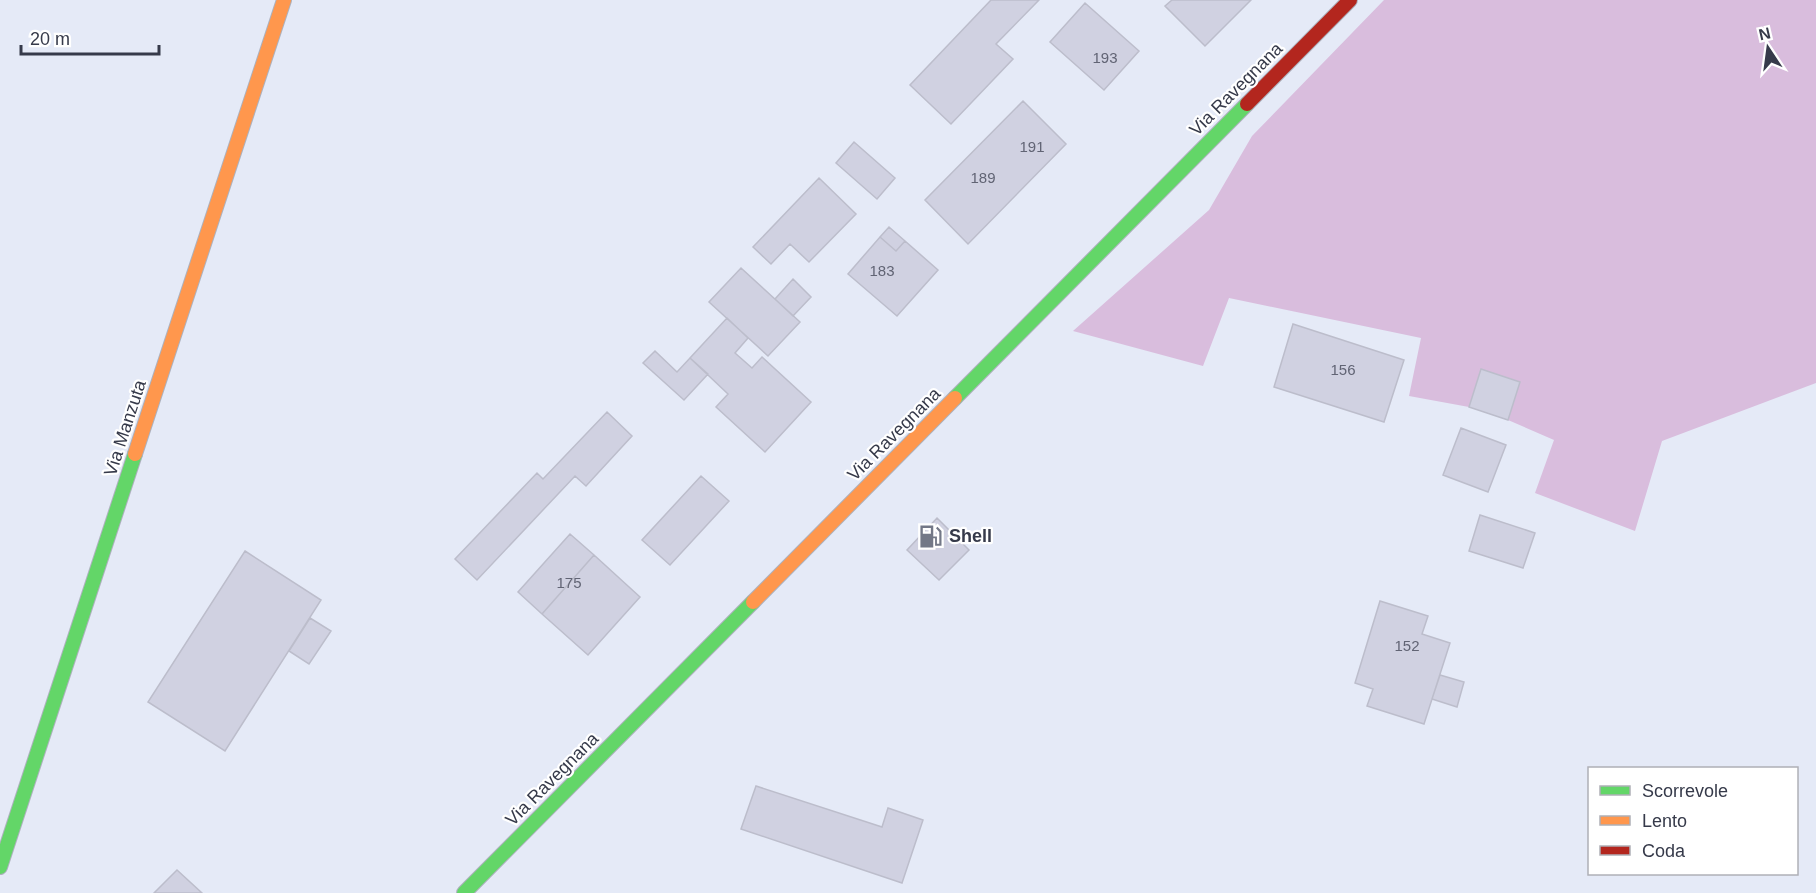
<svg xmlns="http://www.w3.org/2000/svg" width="1816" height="893" font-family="Helvetica,sans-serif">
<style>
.forest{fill:#d9bddd}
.building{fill:#d0d1e1;stroke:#bcbdcb;stroke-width:1.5}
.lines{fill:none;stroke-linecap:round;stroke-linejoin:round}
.fast-casing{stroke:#adb1bd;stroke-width:16}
.slow-casing{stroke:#adb1bd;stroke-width:16}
.jam-casing{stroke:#adb1bd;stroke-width:16}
.fast{stroke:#63d668;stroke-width:14}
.slow{stroke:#ff974d;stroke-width:14}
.jam{stroke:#b3261e;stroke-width:14}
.labels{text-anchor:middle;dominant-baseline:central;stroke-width:4.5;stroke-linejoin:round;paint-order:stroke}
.number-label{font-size:15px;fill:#616474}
.street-label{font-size:18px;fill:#363a4a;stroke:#fff}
.poi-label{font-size:18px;font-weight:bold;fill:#363a4a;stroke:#fff;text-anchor:start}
</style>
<rect width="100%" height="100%" fill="#e5eaf7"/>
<!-- forest -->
<path class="forest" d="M1384 0H1816V383L1662 441 1635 531 1535 493 1554 440 1508 420 1520 382 1481 369 1469 407 1409 396 1421 338 1229 298 1203 366 1073 331 1209 210 1252 136Z"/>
<!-- building -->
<path class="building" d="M991 0H1039L996 44 1013 59 951 124 910 85Z
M1172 0H1251L1205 46 1165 6Z
M1085 3 1139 51 1104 90 1050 42Z
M1023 101 1066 144 968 244 925 200Z
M854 142 895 178 877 199 836 163Z
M819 178 856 214 809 262 790 244 771 264 753 247Z
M889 227 905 241 896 251 880 237Z
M880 237 896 251 905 241 938 270 897 316 848 274Z
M741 268 800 322 768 356 709 302Z
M793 279 811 297 793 316 775 299Z
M727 318 748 338 735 353 752 368 762 357 811 402 765 452 716 407 728 394 690 358Z
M1293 324 1404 360 1384 422 1274 387Z
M655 351 677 372 690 358 708 374 684 400 643 363Z
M1481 369 1520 382 1508 420 1469 407Z
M607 412 632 436 586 486 575 476 477 580 455 559 537 473 543 479Z
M1461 428 1506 445 1488 492 1443 475Z
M701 476 729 501 670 565 642 540Z
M1480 515 1535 533 1523 568 1469 551Z
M937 518 969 550 939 580 907 550Z
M570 534 594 555 542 614 518 592Z
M245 551 321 600 225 751 148 702Z
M594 555 640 597 588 655 542 614Z
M1380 601 1428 616 1422 634 1450 643 1424 724 1367 706 1373 689 1355 683Z
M310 618 331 631 309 664 289 651Z
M1440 675 1464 682 1457 707 1432 699Z
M756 786 882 827 888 808 923 820 902 883 741 829Z
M177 870 202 893H154Z"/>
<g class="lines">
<defs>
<path id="fast" d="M955 398 1247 104
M0 867 135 454
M464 893 753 602"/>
<path id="slow" d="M135 454 284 0
M753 602 955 398"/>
<path id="jam" d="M1247 104 1350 0"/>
</defs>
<!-- fast casing -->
<use href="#fast" class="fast-casing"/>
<!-- slow casing -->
<use href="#slow" class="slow-casing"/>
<!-- jam casing -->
<use href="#jam" class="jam-casing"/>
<!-- fast -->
<use href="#fast" class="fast"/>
<!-- slow -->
<use href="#slow" class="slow"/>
<!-- jam -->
<use href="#jam" class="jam"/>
</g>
<!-- icons -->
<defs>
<symbol id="fuel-bare" viewBox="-9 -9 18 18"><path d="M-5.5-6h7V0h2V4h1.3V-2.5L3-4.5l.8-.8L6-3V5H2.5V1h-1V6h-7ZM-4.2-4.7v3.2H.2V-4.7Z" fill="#737887" stroke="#fff" stroke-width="2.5" paint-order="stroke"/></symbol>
</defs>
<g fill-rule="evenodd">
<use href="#fuel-bare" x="914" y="520" width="33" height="33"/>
</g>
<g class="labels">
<!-- number labels -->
<g class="number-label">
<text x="1105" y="57">193</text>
<text x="1032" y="146">191</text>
<text x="983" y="177">189</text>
<text x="882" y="270">183</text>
<text x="1343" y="369">156</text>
<text x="569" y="582">175</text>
<text x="1407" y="645">152</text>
</g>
<!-- street labels -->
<g class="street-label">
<text transform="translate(1236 89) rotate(-45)">Via Ravegnana</text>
<text transform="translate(125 428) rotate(-72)">Via Manzuta</text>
<text transform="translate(894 434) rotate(-45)">Via Ravegnana</text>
<text transform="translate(552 779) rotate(-45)">Via Ravegnana</text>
</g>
<!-- poi labels -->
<g class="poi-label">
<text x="949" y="536">Shell</text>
</g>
</g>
<!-- legend -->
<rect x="1588" y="767" width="210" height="108" fill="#ffffff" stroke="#afb0b7" stroke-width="1.5"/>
<rect x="1600" y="786" width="30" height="9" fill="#63d668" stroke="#afb0b7" stroke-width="1.5"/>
<text x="1642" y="797" font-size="18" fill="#363a4a">Scorrevole</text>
<rect x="1600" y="816" width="30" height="9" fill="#ff974d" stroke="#afb0b7" stroke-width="1.5"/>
<text x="1642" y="827" font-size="18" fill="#363a4a">Lento</text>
<rect x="1600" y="846" width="30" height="9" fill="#b3261e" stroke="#afb0b7" stroke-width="1.5"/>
<text x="1642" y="857" font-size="18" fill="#363a4a">Coda</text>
<!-- north arrow -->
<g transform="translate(1768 48) rotate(347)" stroke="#ffffff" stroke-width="4.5" paint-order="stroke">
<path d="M0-4.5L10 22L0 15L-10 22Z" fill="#363a4a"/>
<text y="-9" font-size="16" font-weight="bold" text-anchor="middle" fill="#363a4a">N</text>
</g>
<!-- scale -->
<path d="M21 45v9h138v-9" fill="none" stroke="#363a4a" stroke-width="3"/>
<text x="30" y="45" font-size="18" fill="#363a4a" stroke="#ffffff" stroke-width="4.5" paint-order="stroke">20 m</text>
</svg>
